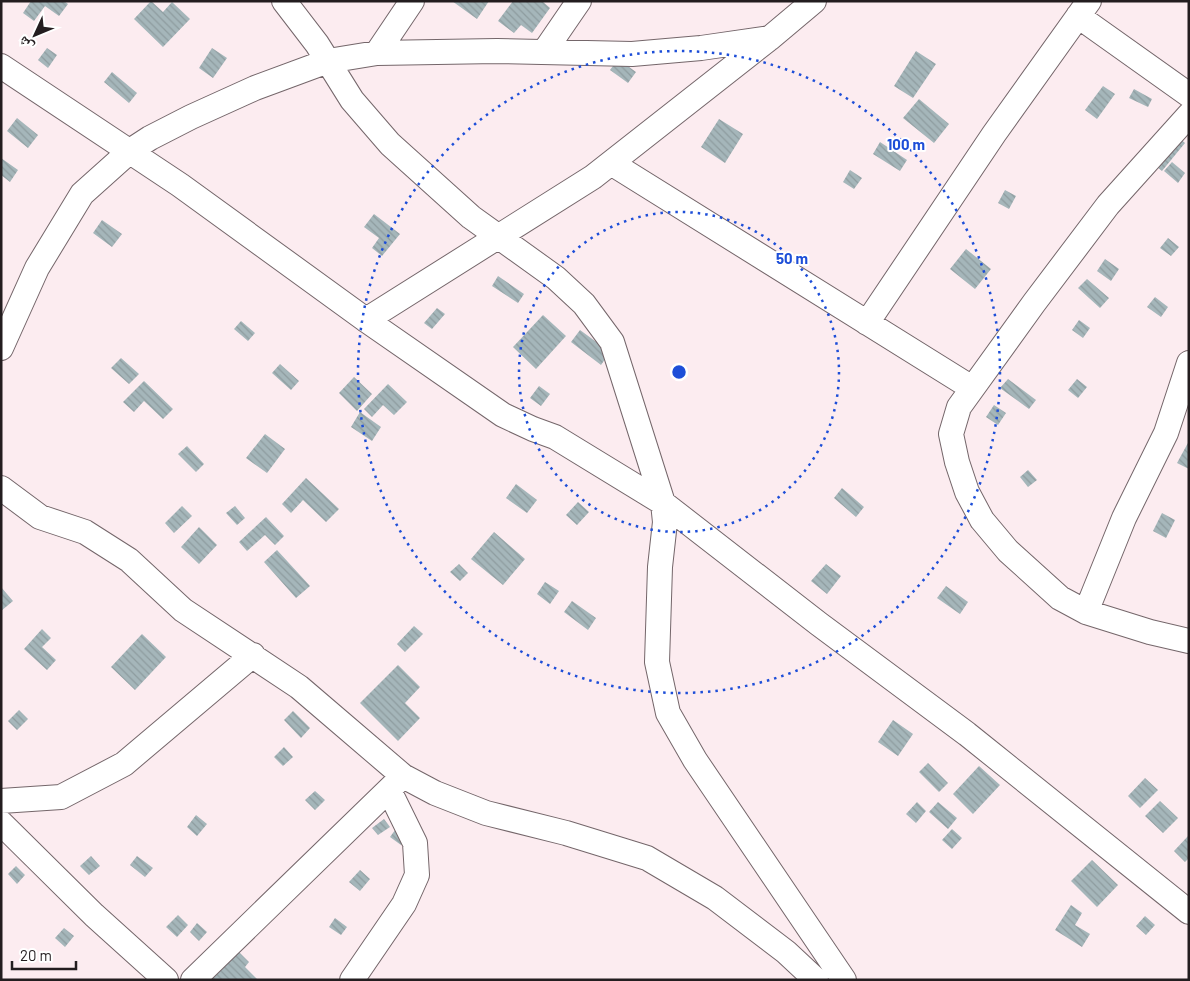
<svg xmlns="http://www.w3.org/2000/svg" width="1190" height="981" font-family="Barlow,'Noto Naskh Arabic',sans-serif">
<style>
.building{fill:url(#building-back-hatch)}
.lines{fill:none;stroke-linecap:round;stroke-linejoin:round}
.minor-casing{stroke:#74666a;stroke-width:26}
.minor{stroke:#fff;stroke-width:24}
.ring{fill:none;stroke:#1d4ed8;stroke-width:2.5;stroke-dasharray:2.5 5}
.centre{fill:#1d4ed8;stroke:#fff;stroke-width:2.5}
.ring-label{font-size:15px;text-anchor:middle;font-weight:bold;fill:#1d4ed8;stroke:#fff;stroke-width:4;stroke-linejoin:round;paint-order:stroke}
</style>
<defs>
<pattern id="building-back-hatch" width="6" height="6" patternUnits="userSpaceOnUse" patternTransform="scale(1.25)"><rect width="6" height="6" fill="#a5b6ba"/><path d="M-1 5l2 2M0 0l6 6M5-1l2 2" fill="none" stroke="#8e9c9f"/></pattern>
</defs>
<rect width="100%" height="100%" fill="#fcecf0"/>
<!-- building -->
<path class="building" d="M31 1H64L68 4 59 16 45 6 34 21 23 13Z
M151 1 163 12 172 2 190 19 163 47 134 19Z
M452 1H489L477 19Z
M513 1H542L550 8 532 33 521 25 514 33 498 21Z
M47 48 57 55 48 68 38 60Z
M212 48 227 58 213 78 199 68Z
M916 51 936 64 913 98 894 86Z
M618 59 636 72 628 83 610 70Z
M112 72 137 93 129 103 104 82Z
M1103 86 1115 94 1097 119 1085 110Z
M1134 89 1152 99 1148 107 1129 98Z
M919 99 949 124 934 143 903 118Z
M17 118 38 135 28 148 7 131Z
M719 119 743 134 725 163 701 147Z
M1173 133 1185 143 1162 171 1150 161Z
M880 142 907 160 900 171 873 154Z
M1 158 18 170 10 182 1 175Z
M1172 162 1185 173 1178 183 1164 171Z
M850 170 862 178 854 189 843 182Z
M1005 190 1016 196 1009 209 998 203Z
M374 214 400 234 382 256 372 248 379 238 364 227Z
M102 220 122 234 112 247 93 233Z
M1168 238 1179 247 1171 256 1160 248Z
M966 249 991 269 975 289 950 269Z
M1105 259 1119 269 1111 281 1097 271Z
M498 276 524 294 518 303 492 286Z
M1087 279 1109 298 1100 308 1078 288Z
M1155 297 1168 307 1161 317 1147 307Z
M437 308 445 314 432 329 424 323Z
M543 315 566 336 536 369 513 347Z
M1079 320 1090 328 1083 338 1072 330Z
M241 321 255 333 248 341 234 329Z
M580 330 610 352 601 365 571 342Z
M121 358 139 374 129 384 111 368Z
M280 364 299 381 291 390 272 373Z
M354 377 372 394 357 411 339 393Z
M1008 379 1036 400 1029 409 1000 388Z
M1077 379 1087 387 1078 398 1068 390Z
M144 381 173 409 163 419 144 401 134 412 123 402Z
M388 384 407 402 394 415 383 405 372 417 364 409Z
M539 386 550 394 541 406 530 398Z
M994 405 1006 413 998 425 986 417Z
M360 412 381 427 372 441 351 427Z
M265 434 285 449 267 473 246 458Z
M1189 441V469L1177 463Z
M187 446 204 464 196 472 178 454Z
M1028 470 1037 480 1028 487 1020 477Z
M306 478 339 509 326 522 303 500 291 513 282 504Z
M516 484 537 500 527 513 506 498Z
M842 488 864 507 856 517 834 498Z
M578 502 589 512 577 525 566 515Z
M182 506 192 516 174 533 165 523Z
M235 506 245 518 237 525 226 513Z
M1162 513 1175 520 1166 538 1153 531Z
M266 517 284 536 275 545 265 535 247 551 239 542Z
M199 527 217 545 199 564 181 547Z
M494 532 525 559 503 585 471 559Z
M277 550 310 586 296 598 264 562Z
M459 564 468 573 460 581 450 572Z
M826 564 841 576 827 594 811 581Z
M545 582 559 591 550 604 537 594Z
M946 586 968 602 960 614 937 598Z
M1 587 13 601 1 611Z
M572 601 596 618 588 630 564 612Z
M414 626 423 634 405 652 397 644Z
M42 629 51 638 42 647 56 660 47 670 24 649Z
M142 634 166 657 135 690 111 667Z
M398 665 420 687 405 703 420 718 398 741 360 703Z
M19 710 28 719 17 730 8 721Z
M293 711 310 728 301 738 284 720Z
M893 720 913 734 898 756 878 742Z
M284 747 293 757 283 766 274 757Z
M928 763 948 783 939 792 919 772Z
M979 766 1000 785 973 814 953 794Z
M1145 778 1158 790 1140 808 1128 796Z
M315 791 325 800 315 810 305 800Z
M1160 801 1178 818 1163 833 1145 816Z
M917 802 926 811 916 823 906 814Z
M938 802 957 818 948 829 929 812Z
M196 815 207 824 197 836 187 827Z
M384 819 390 827 378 835 372 828Z
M398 826 409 835 401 845 390 837Z
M952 829 962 838 952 849 942 840Z
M1189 835V858L1185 862 1174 851Z
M91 856 100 866 89 875 80 866Z
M137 856 153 868 145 877 130 865Z
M1092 860 1118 885 1097 907 1071 881Z
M16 866 25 875 17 884 8 874Z
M360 870 370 879 360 891 349 882Z
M1071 905 1082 913 1075 925 1090 934 1082 947 1055 930Z
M178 915 188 925 177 937 166 927Z
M1145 916 1155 925 1146 935 1136 926Z
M335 918 347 927 341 935 329 927Z
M197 923 207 932 199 941 190 932Z
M64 928 74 936 65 947 55 938Z
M234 947 249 962 245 967 258 980H212L207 975Z"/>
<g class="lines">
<defs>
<path id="minor" d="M284 1 317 44 352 100 390 144 471 217 556 278 584 304 612 342 663 503 665 522 660 567 657 662 668 713 695 760 844 980
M1078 16 1189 95
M544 52 579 1
M377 53 412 1
M1 66 180 185 366 320 503 415 533 429 555 437 663 503 819 624 967 734 1189 912
M1189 115 1108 205 1034 303 959 407 951 434 957 462 967 492 982 520 1008 551 1060 598 1086 612 1150 632 1189 641
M611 163 972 388
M366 320 593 177 770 38 814 1
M867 323 994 134 1089 1
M1 348 37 268 82 194 130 151 150 138 191 117 255 88 328 61 377 53 497 51 632 54 701 48 770 38
M1 488 40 517 85 532 129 560 183 610 299 687 403 776 435 793 486 813 566 833 647 858 715 898 786 952 816 980
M1086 612 1124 518 1166 433 1189 363
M1 801 61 797 124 764 253 655
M1 823 94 915 166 980
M193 980 403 776
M352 980 404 904 417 875 415 843 389 790"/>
</defs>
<!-- minor casing -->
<use href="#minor" class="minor-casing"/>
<!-- minor -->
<use href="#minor" class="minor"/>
</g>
<!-- distance rings -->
<g class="ring">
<circle cx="679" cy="372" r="160"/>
<circle cx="679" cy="372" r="321"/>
</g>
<circle cx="679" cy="372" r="8" class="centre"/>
<g class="ring-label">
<text x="906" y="150">100 m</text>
<text x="792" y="264">50 m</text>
</g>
<!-- border -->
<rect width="1190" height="981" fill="none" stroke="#231d1f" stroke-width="5"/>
<!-- north arrow -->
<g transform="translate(35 35) rotate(226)" stroke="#ffffff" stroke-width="4" paint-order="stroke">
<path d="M0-4L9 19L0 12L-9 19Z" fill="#231d1f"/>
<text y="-8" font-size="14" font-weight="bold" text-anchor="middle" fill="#231d1f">ش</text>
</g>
<!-- scale -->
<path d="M12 961v8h64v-8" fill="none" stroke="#231d1f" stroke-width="2.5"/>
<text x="20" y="961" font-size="15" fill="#231d1f" stroke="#ffffff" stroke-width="4" paint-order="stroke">20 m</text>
</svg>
